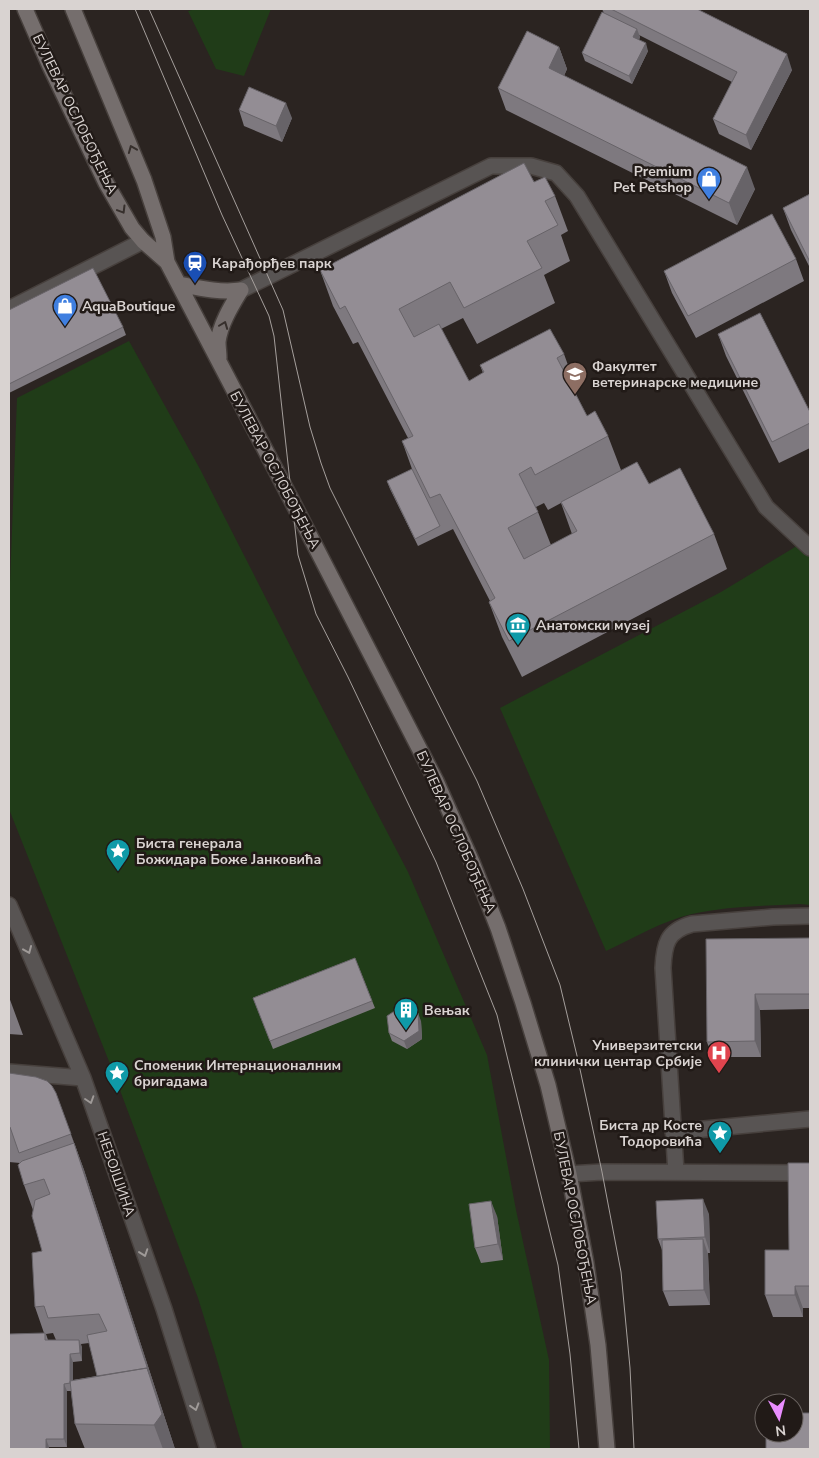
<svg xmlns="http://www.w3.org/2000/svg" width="819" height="1458" font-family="'Nunito Sans',sans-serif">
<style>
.green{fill:#203c18}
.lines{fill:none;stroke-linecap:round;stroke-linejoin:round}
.lane-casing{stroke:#47403d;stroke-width:18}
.street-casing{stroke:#47403d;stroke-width:18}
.secondary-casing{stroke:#47403d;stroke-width:18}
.lane{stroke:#585453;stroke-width:15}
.street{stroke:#585453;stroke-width:15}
.secondary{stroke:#756e6d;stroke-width:15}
.tram{stroke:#a59f9c;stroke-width:1}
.wall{fill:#7e797f;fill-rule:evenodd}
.shaded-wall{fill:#676368}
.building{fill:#938d94;stroke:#676368}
.oneway{stroke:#362f2c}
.oneway2{stroke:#9f9a98}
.labels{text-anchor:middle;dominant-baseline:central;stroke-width:5;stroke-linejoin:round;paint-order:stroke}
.street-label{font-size:14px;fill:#d9d3d1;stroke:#211a17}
.poi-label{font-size:14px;font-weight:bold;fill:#d9d3d1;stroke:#211a17;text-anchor:start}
</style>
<rect width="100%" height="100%" fill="#2b2421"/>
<!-- green -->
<path class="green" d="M195 9H271L244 76 216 69 188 11Z
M129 341 200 469 305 675 408 872 487 1055 516 1210 549 1360 550 1449H243L215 1353 198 1298 112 1069 9 809V610L17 398Z
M810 538V905L800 904C765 906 727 906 692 914 662 921 634 938 606 951L500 708 721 592Z"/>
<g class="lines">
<defs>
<path id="lane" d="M241 290 491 166H531L556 173 577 196 766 507 810 548
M9 309 143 241
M673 1132 810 1119
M676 1172 663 968C664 944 667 931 692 924L773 917 810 916
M569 1174 602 1172 810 1173"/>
<path id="street" d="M9 905 83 1078 164 1309 208 1449
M9 1072 83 1078"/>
<path id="secondary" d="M25 9 49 64 106 183 132 228 143 241 167 262
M73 9 144 180 163 237 167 262 293 503 436 781 472 862 498 928 523 1003 548 1085 569 1174 586 1263 598 1345 607 1449
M179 284C199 288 220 293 241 290
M219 358C219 353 218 347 218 342 220 324 232 305 241 290"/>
</defs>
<!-- lane casing -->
<use href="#lane" class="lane-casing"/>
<!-- street casing -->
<use href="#street" class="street-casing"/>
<!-- secondary casing -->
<use href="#secondary" class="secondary-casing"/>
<!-- lane -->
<use href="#lane" class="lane"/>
<!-- street -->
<use href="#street" class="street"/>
<!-- secondary -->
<use href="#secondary" class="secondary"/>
<!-- tram -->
<path class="tram" d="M135 9 222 215 269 316 274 336 298 555 316 614 348 677 436 862 497 1015 558 1265 570 1354 579 1449
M149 9 283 310 310 427 321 463 330 488 477 781 523 889 560 985 578 1060 602 1172 621 1272 630 1368 634 1449"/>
</g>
<!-- wall -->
<path class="wall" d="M602 9H697L792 70 751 150 719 134 713 119 732 82 639 35 640 37 639 40 648 51 632 84 585 61 582 53 604 13Z
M559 47 567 69 564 76 755 189 737 225 506 110 498 88Z
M239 110 292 118 282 142 244 126Z
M534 182 555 196 568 231 561 235 570 261 544 275 555 303 477 344 463 318 441 329 469 381 483 373 480 365 564 354 577 390 574 391 587 416 608 436 621 470 649 484 714 534 727 569 522 677 502 637 489 602 490 601 453 529 418 546 390 489 387 481 412 469 402 441 408 438 358 342 353 344 333 306 320 270ZM544 503 548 510 561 503 572 534 551 545 536 507Z
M810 194V268L791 230 783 208Z
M796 259 804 281 696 338 672 293 664 271Z
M9 310 123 327 126 335 9 393Z
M718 334 810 412V448L779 463 726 356Z
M810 938V1009L760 1010 761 1057H712L707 1042Z
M355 958 375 1008 273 1049 253 998Z
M9 997 23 1035 9 1034Z
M421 1021 422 1039 407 1049 392 1041 389 1033Z
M9 1073 69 1129 84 1170 175 1449H85L75 1424 71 1391H67V1447H49V1449H9L44 1333 35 1307 42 1251 33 1210 24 1185 20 1163 9 1162ZM53 1333 56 1340H48L46 1334ZM89 1343 97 1376 73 1380V1362L82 1361V1348L81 1344Z
M810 1163V1308H803V1317H773L765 1295 789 1250Z
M709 1214 710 1253H708L710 1305 669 1306 663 1291 662 1250 658 1239Z
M497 1216 503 1260 481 1263 475 1248Z"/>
<!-- shaded-wall -->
<path class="shaded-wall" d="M637 29 640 37 636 45 633 37Z
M646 43 648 51 632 84 629 76Z
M559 47 567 69 557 90 549 68Z
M787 54 792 70 751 150 746 135Z
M286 103 292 118 282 142 276 126Z
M747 167 755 189 737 225 729 203Z
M755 994 760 1010 761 1057 755 1041Z
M418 1013 421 1021 422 1039 407 1049 404 1041Z
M56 1093 84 1170 175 1449H163L154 1425 74 1143Z
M703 1199 709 1214 710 1253 705 1237Z
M491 1201 497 1216 503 1260 498 1244Z
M703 1239 708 1254 710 1305 704 1290Z
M795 1286 803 1308V1317L795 1295Z
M79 1340 82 1348V1361L80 1353Z
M70 1354 73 1362V1391L70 1383Z
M64 1384 67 1391V1447L64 1439Z
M46 1439 49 1447V1449H46Z"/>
<!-- building -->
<path class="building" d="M611 9H697L787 54 746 135 713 119 737 72Z
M602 12 637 29 633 37 646 43 629 76 582 53Z
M527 31 559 47 549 68 747 167 729 203 498 88Z
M249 87 286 103 276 126 239 110Z
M524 163 534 182 545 177 555 196 545 201 558 225 527 241 542 268 464 308 450 282 399 309 414 337 439 324 469 381 484 372 480 365 550 329 564 354 557 358 587 416 595 411 608 436 535 475 531 467 519 474 538 512 508 528 524 559 577 531 561 502 637 462 649 484 680 468 714 534 509 641 489 602 495 598 440 494 430 498 402 441 413 436 345 306 340 309 320 270Z
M810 194V262L783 208Z
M772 214 796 259 688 316 664 271Z
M93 268 123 327 9 384V310Z
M760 313 810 412V423L772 442 718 334Z
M412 469 440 526 415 539 387 481Z
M810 938V994H755V1041L707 1042 706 939Z
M355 958 372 1001 270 1041 253 998Z
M402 1006 418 1013 419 1031 404 1041 389 1033 387 1016Z
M9 1073 36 1077 47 1081 52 1086 56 1093 71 1134 19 1153 10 1127H9Z
M74 1143 150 1376 147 1368 97 1376 87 1335 107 1331 99 1314 48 1318 44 1306 35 1307 32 1253 42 1251 32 1216 35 1200 50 1194 44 1179 24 1185 18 1165 22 1161Z
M788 1163H810V1286H795V1295H765V1250H789Z
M703 1199 705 1237 658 1239 656 1201Z
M491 1201 498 1244 475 1248 469 1204Z
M703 1239 704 1290 663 1291 662 1240Z
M45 1333V1340H79L80 1353 70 1354V1383L64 1384V1439H46V1449H9V1334Z
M147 1368 162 1414 154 1425 75 1424 70 1381Z
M794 1413H810V1449H766V1433H794Z"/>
<!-- one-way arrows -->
<defs><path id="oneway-chevron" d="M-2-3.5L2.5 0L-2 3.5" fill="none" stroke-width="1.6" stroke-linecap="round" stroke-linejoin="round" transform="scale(1.25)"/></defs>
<g class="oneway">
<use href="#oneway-chevron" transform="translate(132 149) rotate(-112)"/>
<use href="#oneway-chevron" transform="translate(122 210) rotate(59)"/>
<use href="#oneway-chevron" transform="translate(224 325) rotate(-69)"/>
</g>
<g class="oneway2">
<use href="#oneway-chevron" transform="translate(28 950) rotate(67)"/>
<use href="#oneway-chevron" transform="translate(90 1100) rotate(72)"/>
<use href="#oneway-chevron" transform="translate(144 1253) rotate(71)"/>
<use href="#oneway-chevron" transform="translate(195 1407) rotate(73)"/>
</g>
<!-- icons -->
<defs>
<symbol id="shop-pin" viewBox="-11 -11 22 30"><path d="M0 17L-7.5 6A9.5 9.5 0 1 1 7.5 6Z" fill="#3f7fe0" stroke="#211a17"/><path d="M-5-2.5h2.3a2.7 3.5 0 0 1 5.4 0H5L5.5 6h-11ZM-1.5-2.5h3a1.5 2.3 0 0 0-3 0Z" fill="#fff"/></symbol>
<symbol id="station-pin" viewBox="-11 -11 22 30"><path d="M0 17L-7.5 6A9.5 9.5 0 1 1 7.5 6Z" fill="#1a4fb4" stroke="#211a17"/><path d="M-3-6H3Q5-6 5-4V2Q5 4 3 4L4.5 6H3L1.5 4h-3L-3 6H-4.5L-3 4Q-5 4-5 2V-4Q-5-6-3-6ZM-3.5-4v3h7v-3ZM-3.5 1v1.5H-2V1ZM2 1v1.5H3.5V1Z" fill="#fff"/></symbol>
<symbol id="university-pin" viewBox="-11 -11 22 30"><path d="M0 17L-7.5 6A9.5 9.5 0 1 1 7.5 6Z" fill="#8d6e63" stroke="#211a17"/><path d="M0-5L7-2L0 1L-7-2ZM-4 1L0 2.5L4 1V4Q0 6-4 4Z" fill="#fff"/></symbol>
<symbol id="museum-pin" viewBox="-11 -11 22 30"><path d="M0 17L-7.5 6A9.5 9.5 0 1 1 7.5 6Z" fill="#0f9aa8" stroke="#211a17"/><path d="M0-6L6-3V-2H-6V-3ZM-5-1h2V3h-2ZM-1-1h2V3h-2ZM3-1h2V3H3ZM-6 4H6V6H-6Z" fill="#fff"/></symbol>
<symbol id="sight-pin" viewBox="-11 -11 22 30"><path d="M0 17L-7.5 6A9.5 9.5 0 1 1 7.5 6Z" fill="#0f9aa8" stroke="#211a17"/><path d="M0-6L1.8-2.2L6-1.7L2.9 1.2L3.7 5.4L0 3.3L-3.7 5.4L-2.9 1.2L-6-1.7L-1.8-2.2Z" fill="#fff"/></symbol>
<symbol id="building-pin" viewBox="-11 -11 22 30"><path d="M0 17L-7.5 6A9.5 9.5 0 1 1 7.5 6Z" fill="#0f9aa8" stroke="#211a17"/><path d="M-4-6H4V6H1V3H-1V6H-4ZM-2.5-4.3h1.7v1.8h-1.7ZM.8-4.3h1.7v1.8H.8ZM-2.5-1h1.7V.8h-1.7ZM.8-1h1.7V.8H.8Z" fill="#fff"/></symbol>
<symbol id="hospital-pin" viewBox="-11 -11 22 30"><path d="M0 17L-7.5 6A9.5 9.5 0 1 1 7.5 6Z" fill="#e0444e" stroke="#211a17"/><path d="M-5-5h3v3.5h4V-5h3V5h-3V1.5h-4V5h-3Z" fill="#fff"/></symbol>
</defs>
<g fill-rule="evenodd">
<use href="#shop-pin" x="695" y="165" width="28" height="38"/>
<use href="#station-pin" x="181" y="249" width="28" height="38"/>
<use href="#shop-pin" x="51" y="292" width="28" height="38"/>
<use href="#university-pin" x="561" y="360" width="28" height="38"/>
<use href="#museum-pin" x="504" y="611" width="28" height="38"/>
<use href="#sight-pin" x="104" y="837" width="28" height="38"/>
<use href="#building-pin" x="392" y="996" width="28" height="38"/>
<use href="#hospital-pin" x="705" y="1039" width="28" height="38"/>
<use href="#sight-pin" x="103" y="1059" width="28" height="38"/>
<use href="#sight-pin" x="706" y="1119" width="28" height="38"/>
</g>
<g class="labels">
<!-- street labels -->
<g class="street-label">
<text transform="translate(75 114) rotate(64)">БУЛЕВАР ОСЛОБОЂЕЊА</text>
<text transform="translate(275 470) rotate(62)">БУЛЕВАР ОСЛОБОЂЕЊА</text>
<text transform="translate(456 832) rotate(66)">БУЛЕВАР ОСЛОБОЂЕЊА</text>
<text transform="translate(116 1174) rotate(71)">НЕБОЈШИНА</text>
<text transform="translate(575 1218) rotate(79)">БУЛЕВАР ОСЛОБОЂЕЊА</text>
</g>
<!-- poi labels -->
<g class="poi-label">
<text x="692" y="171" text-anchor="end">Premium<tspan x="692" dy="16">Pet Petshop</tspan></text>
<text x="212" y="263">Карађорђев парк</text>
<text x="82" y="306">AquaBoutique</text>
<text x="592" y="366">Факултет<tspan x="592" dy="16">ветеринарске медицине</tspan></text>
<text x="536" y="625">Анатомски музеј</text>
<text x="136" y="843">Биста генерала<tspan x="136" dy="16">Божидара Боже Јанковића</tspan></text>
<text x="424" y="1010">Вењак</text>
<text x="702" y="1045" text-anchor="end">Универзитетски<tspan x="702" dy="16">клинички центар Србије</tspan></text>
<text x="134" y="1065">Споменик Интернационалним<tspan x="134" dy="16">бригадама</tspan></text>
<text x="702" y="1125" text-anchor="end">Биста др Косте<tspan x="702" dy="16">Тодоровића</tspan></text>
</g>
</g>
<!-- border -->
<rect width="819" height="1458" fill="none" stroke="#d9d3d1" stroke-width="20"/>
<!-- north arrow -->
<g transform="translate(779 1418) rotate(173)"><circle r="24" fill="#211a17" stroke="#6b6461"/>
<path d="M0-4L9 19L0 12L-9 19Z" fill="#e98dfe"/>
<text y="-8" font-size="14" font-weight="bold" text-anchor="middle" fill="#d9d3d1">N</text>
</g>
</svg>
